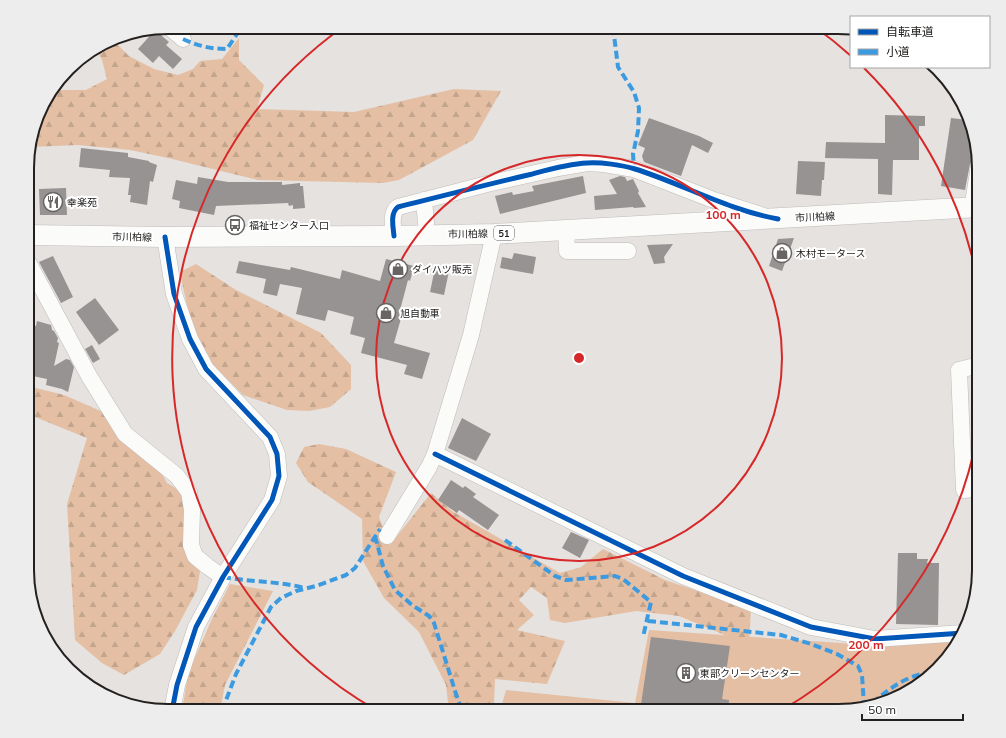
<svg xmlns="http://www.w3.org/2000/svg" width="1006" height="738" font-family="Mulish,'Noto Sans JP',sans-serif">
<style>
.green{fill:#e4bfa4}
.forest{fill:url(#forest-firs)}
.building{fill:#969392}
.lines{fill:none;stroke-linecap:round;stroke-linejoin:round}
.minor-casing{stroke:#bebcba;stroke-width:17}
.major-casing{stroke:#bebcba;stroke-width:21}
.minor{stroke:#fbfbfa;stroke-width:16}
.major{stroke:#fbfbfa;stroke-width:20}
.quiet{stroke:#3c9be0;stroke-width:4;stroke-dasharray:8 4;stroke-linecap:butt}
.cycleway-casing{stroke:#fff;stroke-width:8}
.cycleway{stroke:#0057b8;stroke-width:5}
.ring{fill:none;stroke:#d62828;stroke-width:2}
.labels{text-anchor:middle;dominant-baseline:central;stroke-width:4;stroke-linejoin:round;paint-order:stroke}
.shield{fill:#fff;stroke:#656362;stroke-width:1}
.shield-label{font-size:9px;font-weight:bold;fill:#23201f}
.poi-label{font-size:10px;fill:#23201f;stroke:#fff;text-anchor:start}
.street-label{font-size:10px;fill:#23201f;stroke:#fff}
.rim{fill:none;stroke:#23201f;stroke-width:2}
.centre{fill:#d62828;stroke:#fff;stroke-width:2}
.ring-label{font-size:12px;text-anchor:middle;font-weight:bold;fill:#d62828;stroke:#fff;stroke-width:4;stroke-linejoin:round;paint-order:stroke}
</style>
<defs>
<pattern id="forest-firs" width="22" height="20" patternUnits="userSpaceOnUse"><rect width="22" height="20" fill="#e4bfa4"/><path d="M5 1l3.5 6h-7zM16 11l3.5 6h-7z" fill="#c3a48d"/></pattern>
</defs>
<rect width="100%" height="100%" fill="#e5e2e0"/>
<!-- green -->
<path class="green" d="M649 630 871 645 960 639 950 656 900 697 838 711H500L506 690 635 703Z"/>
<!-- forest -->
<path class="forest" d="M239 38V60L264 85 257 109 354 112 454 89 501 91 473 140 399 180 383 183 258 180 168 158 130 150 78 145 29 147 42 105 54 90H86L107 79 102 60 96 49 112 39 129 56 154 69 178 75 193 69 200 61 222 59Z
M196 264 236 290 321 333 351 365V389L330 407 309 411 287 410 243 395 212 364 196 338 186 301 180 272Z
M28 386 64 395 103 412 162 474 167 483 184 493 186 550 200 571 197 590 175 631 160 654 124 675 102 663 75 640 67 504 87 438 30 415 28 418Z
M319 444 346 449 396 472 379 517 390 545 431 493 452 511 560 573 581 567 603 549 665 580 751 609 749 645 679 616 636 611 565 623 550 620 547 598 531 587 519 600 534 615 517 630 565 641 547 684 495 679 494 705 490 711H449L446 685 419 632 384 598 363 561 362 519 308 482 296 463 304 447Z
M230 584 273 591 225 685 220 711H182L188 674 211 621Z"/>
<!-- building -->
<path class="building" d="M155 30 169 42 166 45 182 59 173 69 159 56 153 63 138 49Z
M885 115 925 116V126H919V160H893L892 195 878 194V159L825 158 826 142 885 143Z
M649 118 699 136 713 143 708 153 692 145 681 176 644 162 642 156 645 148 638 145Z
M951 118 968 120 975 146 974 157 970 164 965 190 941 186Z
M81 148 128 153V157L149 161V162L157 165 153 182 150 181 147 205 130 202 131 195H128L130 178 109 177 110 170 79 167Z
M798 161 825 162 824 180H822L821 196 796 194Z
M583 176 586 193 500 214 495 196 512 192 513 195 534 191 532 186Z
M620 176 625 177 627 181 633 179 639 191 638 193 646 207 634 208 633 207 595 210 594 196 617 194 609 180Z
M198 177 228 182H282V185L300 183V186H303L305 208 293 209V205L289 206 288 203 216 206 214 215 179 208 180 201 172 199 176 180 197 184Z
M66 188 67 215H40L39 189Z
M794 238 782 271 769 266 778 239Z
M673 244 664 257 665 263 654 264 647 245Z
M514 253 536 257 533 274 500 268 502 257 512 259Z
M53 256 73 297 61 303 39 262Z
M386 259 414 266 410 281 408 280 399 314 402 315 394 343 430 353 422 379 404 374 407 365 361 353 365 338 350 334 354 317 328 310 325 321 296 314 302 288 280 284 277 296 263 293 266 279 236 273 239 261 290 270 291 267 340 279 342 270 380 281Z
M435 268 449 271 444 295 430 292Z
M95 298 119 330 99 345 76 312Z
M37 321 51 325 52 330 54 331 58 338 57 342 59 343 54 366 66 359 70 360 74 367 68 392 62 389 46 385 47 379 28 375V324L36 326Z
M92 345 100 359 93 363 85 349Z
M462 418 491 434 476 461 448 448Z
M451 480 463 488 465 486 476 494 473 497 499 515 488 530 459 510 457 513 438 500Z
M571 532 589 540 580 558 562 548Z
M898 553H917V559H928L927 563H939L938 625 896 624Z
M651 637 730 646 722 699 729 700 728 711H640Z"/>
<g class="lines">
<defs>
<path id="minor" d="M169 27 183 39
M424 200 426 223
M974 207V197L979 165
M566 230 567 251H628
M394 236C393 226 390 213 398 207L487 184 558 168 587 163 604 164 634 169 711 199 764 216
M165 237 174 294 190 339 206 369 270 437 277 454 279 476 272 500 223 577 196 627 177 685 172 711
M28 262 89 376 125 434 177 476 189 492 192 510 191 545 195 556 207 566 223 577
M979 365 959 370 964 490 979 488
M435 454 683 576 811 627 875 639 963 633
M387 536 429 467 435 454 471 335 494 234"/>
<path id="major" d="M28 235 165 237 394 236 494 234 979 207"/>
</defs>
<!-- minor casing -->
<use href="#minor" class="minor-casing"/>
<!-- major casing -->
<use href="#major" class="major-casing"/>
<!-- minor -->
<use href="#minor" class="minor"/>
<!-- major -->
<use href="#major" class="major"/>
<!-- quiet -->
<path class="quiet" d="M613 27 618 67 634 92 639 108 638 131 633 154 634 169
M183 39C198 46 211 49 227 49L237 34 239 27
M375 536 383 566 395 590 412 605 429 616 434 623 456 694 462 711
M505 540 555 576 566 580 615 576 623 579 651 602 643 637
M223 577C250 582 278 581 305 588
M648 621 781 635 811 644 837 654 858 666 862 675 864 705
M872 703C892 687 904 677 930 672
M224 711 225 703 236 674 271 607 281 598 296 591 316 586 346 575 355 568 380 529"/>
<defs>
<path id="cycleway" d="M394 236C393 226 390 213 398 207 442 196 485 185 528 175 547 170 567 164 587 163 601 162 622 165 635 169 683 184 728 210 778 219
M165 237 174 294 190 339 206 369 270 437 277 454 279 476 272 500 223 577 196 627 177 685 172 711
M435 454 683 576 811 627 875 639 963 633"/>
</defs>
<!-- cycleway casing -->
<use href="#cycleway" class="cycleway-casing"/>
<!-- cycleway -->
<use href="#cycleway" class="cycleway"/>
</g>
<!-- distance rings -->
<g class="ring">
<circle cx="579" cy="358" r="203"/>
<path d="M978 432A406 406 0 0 1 782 710M376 710A406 406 0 0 1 343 27M815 27A406 406 0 0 1 851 56M864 68A406 406 0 0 1 978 284"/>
</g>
<!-- icons -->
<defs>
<symbol id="restaurant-ring" viewBox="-11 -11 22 22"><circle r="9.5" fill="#fff" stroke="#676463" stroke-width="1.5"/><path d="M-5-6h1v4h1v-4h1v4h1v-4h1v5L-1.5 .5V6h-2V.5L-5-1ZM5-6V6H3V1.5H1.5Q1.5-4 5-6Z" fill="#676463"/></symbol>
<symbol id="bus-ring" viewBox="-11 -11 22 22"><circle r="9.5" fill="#fff" stroke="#676463" stroke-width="1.5"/><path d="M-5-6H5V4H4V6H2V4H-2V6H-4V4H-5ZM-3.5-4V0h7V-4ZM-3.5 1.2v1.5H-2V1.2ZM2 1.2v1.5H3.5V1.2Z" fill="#676463"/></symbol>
<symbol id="shop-ring" viewBox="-11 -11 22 22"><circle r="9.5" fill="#fff" stroke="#676463" stroke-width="1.5"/><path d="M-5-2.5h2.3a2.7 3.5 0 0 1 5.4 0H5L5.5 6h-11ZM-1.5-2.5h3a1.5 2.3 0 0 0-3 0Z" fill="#676463"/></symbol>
<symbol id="building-ring" viewBox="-11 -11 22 22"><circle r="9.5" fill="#fff" stroke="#676463" stroke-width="1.5"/><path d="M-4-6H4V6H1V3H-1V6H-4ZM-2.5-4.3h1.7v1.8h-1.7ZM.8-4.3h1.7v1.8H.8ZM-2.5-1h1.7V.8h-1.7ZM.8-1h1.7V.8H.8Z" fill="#676463"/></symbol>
</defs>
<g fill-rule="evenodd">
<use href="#restaurant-ring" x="42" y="191" width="22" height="22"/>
<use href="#bus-ring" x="224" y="214" width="22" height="22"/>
<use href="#shop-ring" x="771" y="242" width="22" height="22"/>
<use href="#shop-ring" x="387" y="258" width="22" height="22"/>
<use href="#shop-ring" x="375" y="302" width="22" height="22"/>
<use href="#building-ring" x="675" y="662" width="22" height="22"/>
</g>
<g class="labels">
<!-- shield labels -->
<rect class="shield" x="494" y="226" width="20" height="14" rx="3"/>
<g class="shield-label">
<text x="504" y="233">51</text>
</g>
<!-- poi labels -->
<g class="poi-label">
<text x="67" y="202">幸楽苑</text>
<text x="249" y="225">福祉センター入口</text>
<text x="796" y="253">木村モータース</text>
<text x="412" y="269">ダイハツ販売</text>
<text x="400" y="313">旭自動車</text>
<text x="700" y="673">東部クリーンセンター</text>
</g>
<!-- street labels -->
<g class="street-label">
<text transform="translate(815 217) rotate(-3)">市川柏線</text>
<text transform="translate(468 234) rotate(-1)">市川柏線</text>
<text transform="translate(132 237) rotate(1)">市川柏線</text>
</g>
</g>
<!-- crop -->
<path d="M0 0H1006V738H0ZM168 34H838A134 134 0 0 1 972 168V570A134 134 0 0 1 838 704H168A134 134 0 0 1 34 570V168A134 134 0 0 1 168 34Z" fill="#ededed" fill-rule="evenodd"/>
<path class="rim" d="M168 34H838A134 134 0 0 1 972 168V570A134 134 0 0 1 838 704H168A134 134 0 0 1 34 570V168A134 134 0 0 1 168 34Z"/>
<circle cx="579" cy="358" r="6" class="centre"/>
<g class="ring-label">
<text x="723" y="219">100 m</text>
<text x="866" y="649">200 m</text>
</g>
<!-- legend -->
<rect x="850" y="16" width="140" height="52" fill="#ffffff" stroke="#a7a6a5"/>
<rect x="858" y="29" width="20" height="6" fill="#0057b8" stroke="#a7a6a5"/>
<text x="886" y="36" font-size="12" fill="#23201f">自転車道</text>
<rect x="858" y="49" width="20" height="6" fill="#3c9be0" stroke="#a7a6a5"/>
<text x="886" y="56" font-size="12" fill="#23201f">小道</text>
<!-- scale -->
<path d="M862 714v6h101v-6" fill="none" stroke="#23201f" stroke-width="2"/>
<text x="868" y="714" font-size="12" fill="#23201f" stroke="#ffffff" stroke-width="3" paint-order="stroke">50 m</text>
</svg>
